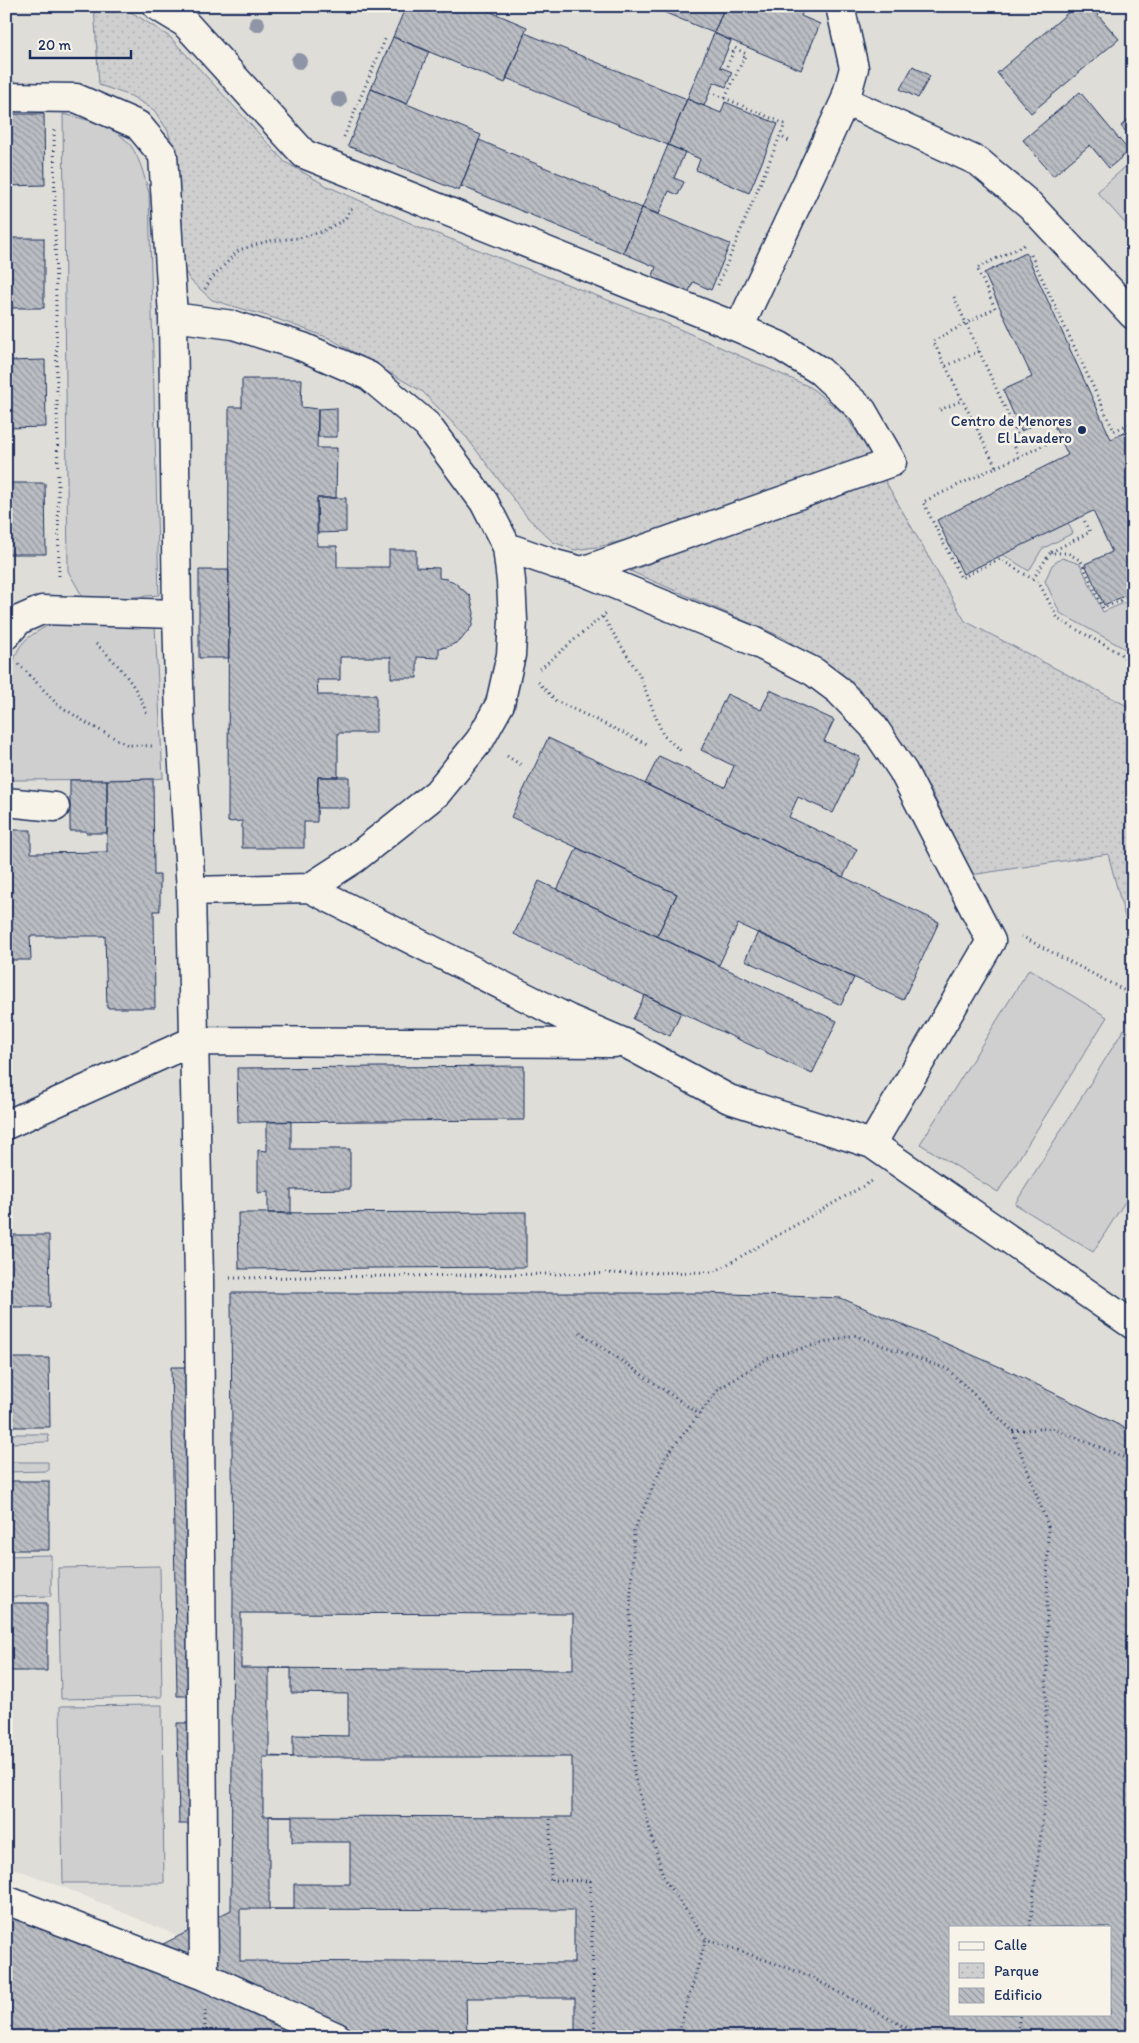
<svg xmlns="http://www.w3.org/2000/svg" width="1139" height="2043" font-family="Itim,sans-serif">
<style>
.built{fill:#deddd8;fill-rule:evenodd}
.park{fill:url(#park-dots);stroke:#757f96}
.garden{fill:#cfcfcf;stroke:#757f96}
.building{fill:url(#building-back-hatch);stroke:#1b2f5e;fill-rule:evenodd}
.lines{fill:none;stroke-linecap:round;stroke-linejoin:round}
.minor-casing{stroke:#1b2f5e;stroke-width:31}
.path{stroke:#1b2f5e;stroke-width:3;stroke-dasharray:1 4;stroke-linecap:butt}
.minor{stroke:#f7f3e8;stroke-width:28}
.tree{fill:#8e95a6}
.poi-dot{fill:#1b2f5e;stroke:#f7f3e8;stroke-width:2}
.labels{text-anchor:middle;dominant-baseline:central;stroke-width:5;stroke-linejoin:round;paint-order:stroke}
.poi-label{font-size:15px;fill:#1b2f5e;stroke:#f7f3e8;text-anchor:end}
</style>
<defs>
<pattern id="park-dots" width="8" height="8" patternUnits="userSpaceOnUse" patternTransform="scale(1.25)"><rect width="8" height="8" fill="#cfcfcf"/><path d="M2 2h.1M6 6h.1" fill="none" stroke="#b1b2b4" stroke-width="1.8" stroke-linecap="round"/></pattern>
<pattern id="building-back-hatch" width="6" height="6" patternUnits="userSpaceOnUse" patternTransform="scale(1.25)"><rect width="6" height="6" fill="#babdc2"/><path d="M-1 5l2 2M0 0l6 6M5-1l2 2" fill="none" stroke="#969aa1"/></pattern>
</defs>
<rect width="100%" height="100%" fill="#eeebe2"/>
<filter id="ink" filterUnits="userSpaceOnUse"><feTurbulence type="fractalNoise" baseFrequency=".02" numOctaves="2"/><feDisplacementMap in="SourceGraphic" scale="10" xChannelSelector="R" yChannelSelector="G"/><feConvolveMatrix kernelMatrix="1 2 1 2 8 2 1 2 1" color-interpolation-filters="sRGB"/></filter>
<g filter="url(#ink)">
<!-- built -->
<path class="built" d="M6 6H1133V2037L402 2033 78 1893 6 1865ZM950 1927H1110V2014H950Z"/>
<!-- park -->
<path class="park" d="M94 6H122L170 37 285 162 327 186 417 226 659 320 810 387 845 415 874 458 661 531 602 546 575 550 553 542 528 518 467 438 423 392 329 338 277 319 212 300 190 280 182 266V222L177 162 168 131 154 110 131 96 99 85Z
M883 477 965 621 1133 709V947L1108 854 971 875 932 792 883 719 853 686 782 637 630 571Z"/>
<!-- garden -->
<path class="garden" d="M63 114C84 119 109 124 125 139 139 152 144 176 149 193L159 595 85 601 68 571Z
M1133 160V232L1097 192Z
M1068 523 1073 533 1042 549 1029 571 1002 554Z
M1062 558 1080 564 1103 612 1128 601 1133 610V660L1129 651 1060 613 1045 581 1052 565Z
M51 624 155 626 163 778 153 779 8 780C8 752 5 671 18 650 25 637 38 631 51 624Z
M1029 969 1107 1017 998 1192 920 1144Z
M1124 1029 1133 1035V1189L1093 1252 1015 1204Z
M6 1434H48L49 1442 6 1443Z
M6 1462H48V1471L6 1472Z
M51 1555V1596L6 1597V1556Z
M160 1566 162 1697 61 1699 58 1568Z
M162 1705 164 1883H63L60 1706Z"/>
<!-- building -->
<path class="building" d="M406 6H477L527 27 505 83 393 37Z
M649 6H725L714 33Z
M725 6H805L801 16 820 24 801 70 714 33Z
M1076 6H1090L1119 39 1031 113 997 73Z
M525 33 687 99 668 145 506 78Z
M714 33 731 41 720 67 732 72 726 87 714 82 704 106 687 99Z
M393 37 429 51 407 104 371 89Z
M913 66 930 76 918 98 900 89Z
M371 89 481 135 459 191 348 146Z
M1080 92 1129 151 1109 168 1090 145 1053 176 1023 140Z
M687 99 721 113 725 102 778 124 749 193 696 170 700 159 668 145Z
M6 114H44L45 185 6 186Z
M1133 115V140L1121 126Z
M479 140 642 208 623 253 461 186Z
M668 145 685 152 674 178 684 182 678 195 669 191 659 214 642 208Z
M642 208 730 244 711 290 693 282 687 296 651 281 656 267 623 253Z
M6 238H44V308H6Z
M1026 253 1111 439 1133 429V596L1131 593 1104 605 1085 564 1112 552 1093 511 963 574 937 520 1068 455 1050 417 1021 431 1003 390 1032 377 984 273Z
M45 360 46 427 6 428V361Z
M242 379H302L301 407 318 409 317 448H337L336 498H317V546H337V567H389V550H416V567L439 568V578L447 579 454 582 470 596 474 613 472 626 460 641 447 647 439 648V658L417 657V678H391V657H340V680H317L318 695H376V733H338V777H318L317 822H304V848H242V821L228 822 229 407H242Z
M337 408V437H318V409Z
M6 483H45L46 554H6Z
M317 498H346V532L318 533Z
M199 570H229V658H199Z
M770 690 834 720 824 741 860 757 833 813 798 797 789 817 857 849 843 877 645 784 659 756 725 787 734 766 701 750 727 694 761 710Z
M548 738 939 922 903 1000 738 924 719 965 657 936 677 894 511 817Z
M318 777H349V808H317Z
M153 779 154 875H160V911H154L155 1008H107L105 936H30L31 960H6V830H31V853L107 852V780Z
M70 780H107V833H86V831H70Z
M577 848 677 894 657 936 557 890Z
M539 881 837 1021 812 1074 514 934Z
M758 932 854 978 841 1005 745 960Z
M645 995 681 1012 670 1036 633 1019Z
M524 1066V1120L238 1122 237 1068Z
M291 1121V1149H350V1189L291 1190V1214L268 1213V1192L258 1193V1150L267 1151V1122Z
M526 1212V1267L239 1269 238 1213Z
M6 1235H49L50 1307H6Z
M231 1293H704L841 1298 1007 1370 1133 1432V2037H6V1885L161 1945 231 1910 233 1596ZM950 1927H1110V2014H950Z
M6 1358H49L50 1427H6Z
M171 1367H195L200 1696H177Z
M6 1481H49V1550H6Z
M6 1603H47V1671H6Z
M241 1613 573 1614V1670L241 1668Z
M269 1668H291V1693L348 1694V1736L293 1735V1757L269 1756Z
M177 1723H200L202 1824H179Z
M263 1757H572V1817L263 1816Z
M269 1816H292V1842H350V1884H294V1909H269Z
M240 1909 574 1910V1963L240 1961Z
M466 1998H575V2037H467Z"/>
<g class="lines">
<defs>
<path id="minor" d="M157 6 185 23 304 154 739 328 780 346 820 371 862 410 892 462 582 571
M6 97 76 98 138 125 163 155 173 317 177 614 180 718 191 891 199 1279 204 1976
M845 101 979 162 1030 205 1133 315
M173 317 233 325 303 347 369 376 427 425 484 502 507 547 511 581 513 620 511 655 500 704 480 740 437 793 354 859 309 888
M739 328 845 101 854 68 840 6
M507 547 555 564 582 571 753 641 814 672 838 690 873 726 903 771 991 941 872 1144
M6 635 19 620 42 610 177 614
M6 802 55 807
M191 891 309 888 569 1019 625 1043 729 1099 872 1144 1133 1325
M6 1125 193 1041 614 1043
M6 1900 204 1976 337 2037"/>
</defs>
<!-- minor casing -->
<use href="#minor" class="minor-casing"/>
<!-- path -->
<path class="path" d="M715 94 785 124 780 136
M725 98 746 54 735 48 727 66
M54 130 59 578
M344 137 386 37
M1024 245 977 268 995 308 933 341 996 467 923 502 961 578 1000 559 1039 583 1058 619 1124 656 1133 673
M1031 255 1114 431 1133 422
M718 285 780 136 791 142
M205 289 211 279 239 250 268 241 298 238 321 232 344 220 353 206
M954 297 1018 436 1011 438 1019 457 1054 440
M946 366 980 351
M940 410 963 400
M996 467 1019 457
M1051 552 1090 532 1083 518
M1033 579 1050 553H1068L1081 561 1103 608 1129 597 1133 604
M603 617 639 674 663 735 682 752
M96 644C117 662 139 688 147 715
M19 664 57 704 88 724 128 745 152 746
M540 669 606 613
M538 682 556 701 647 744
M507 756 521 765
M1021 936 1133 995
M230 1278 714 1272 872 1181
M580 1332 699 1414
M1013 1431 1052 1428 1126 1458 1133 1463
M550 1819 551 1880 590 1881 595 2037
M205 2010V2037
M677 2037 706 1939
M924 2037 805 1974 706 1939 664 1879 634 1774 630 1613 634 1531 666 1456 720 1388 772 1356 854 1335 947 1369 1013 1431 1048 1526 1045 1799 1030 1927
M1017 2037 1020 2014"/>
<!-- minor -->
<use href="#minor" class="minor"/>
</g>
<!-- trees -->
<g class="tree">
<circle cx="257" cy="24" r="8"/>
<circle cx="299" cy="61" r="8"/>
<circle cx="339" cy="100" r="8"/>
</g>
</g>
<!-- markers -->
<circle class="poi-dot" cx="1082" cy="430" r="5"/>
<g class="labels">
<!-- poi labels -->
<g class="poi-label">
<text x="1072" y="421">Centro de Menores<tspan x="1072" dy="17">El Lavadero</tspan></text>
</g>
</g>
<!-- margin -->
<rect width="1139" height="2043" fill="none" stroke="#f7f3e8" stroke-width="25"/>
<rect x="12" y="12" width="1114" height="2018" fill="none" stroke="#1b2f5e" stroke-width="2" filter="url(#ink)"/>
<!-- legend -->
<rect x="949" y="1926" width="162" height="90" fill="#f7f3e8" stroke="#9fa5b1"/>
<rect x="959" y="1942" width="25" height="8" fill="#f7f3e8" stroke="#9fa5b1"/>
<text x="994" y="1950" font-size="15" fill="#1b2f5e">Calle</text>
<rect x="959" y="1963" width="25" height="15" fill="url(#park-dots)" stroke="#9fa5b1"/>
<text x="994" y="1976" font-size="15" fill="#1b2f5e">Parque</text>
<rect x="959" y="1988" width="25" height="15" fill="url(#building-back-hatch)" stroke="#9fa5b1"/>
<text x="994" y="2000" font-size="15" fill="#1b2f5e">Edificio</text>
<!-- scale -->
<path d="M30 50v8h101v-8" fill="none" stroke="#1b2f5e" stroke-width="2.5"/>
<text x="38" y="50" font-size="15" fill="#1b2f5e" stroke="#f7f3e8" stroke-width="4" paint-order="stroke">20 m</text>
</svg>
